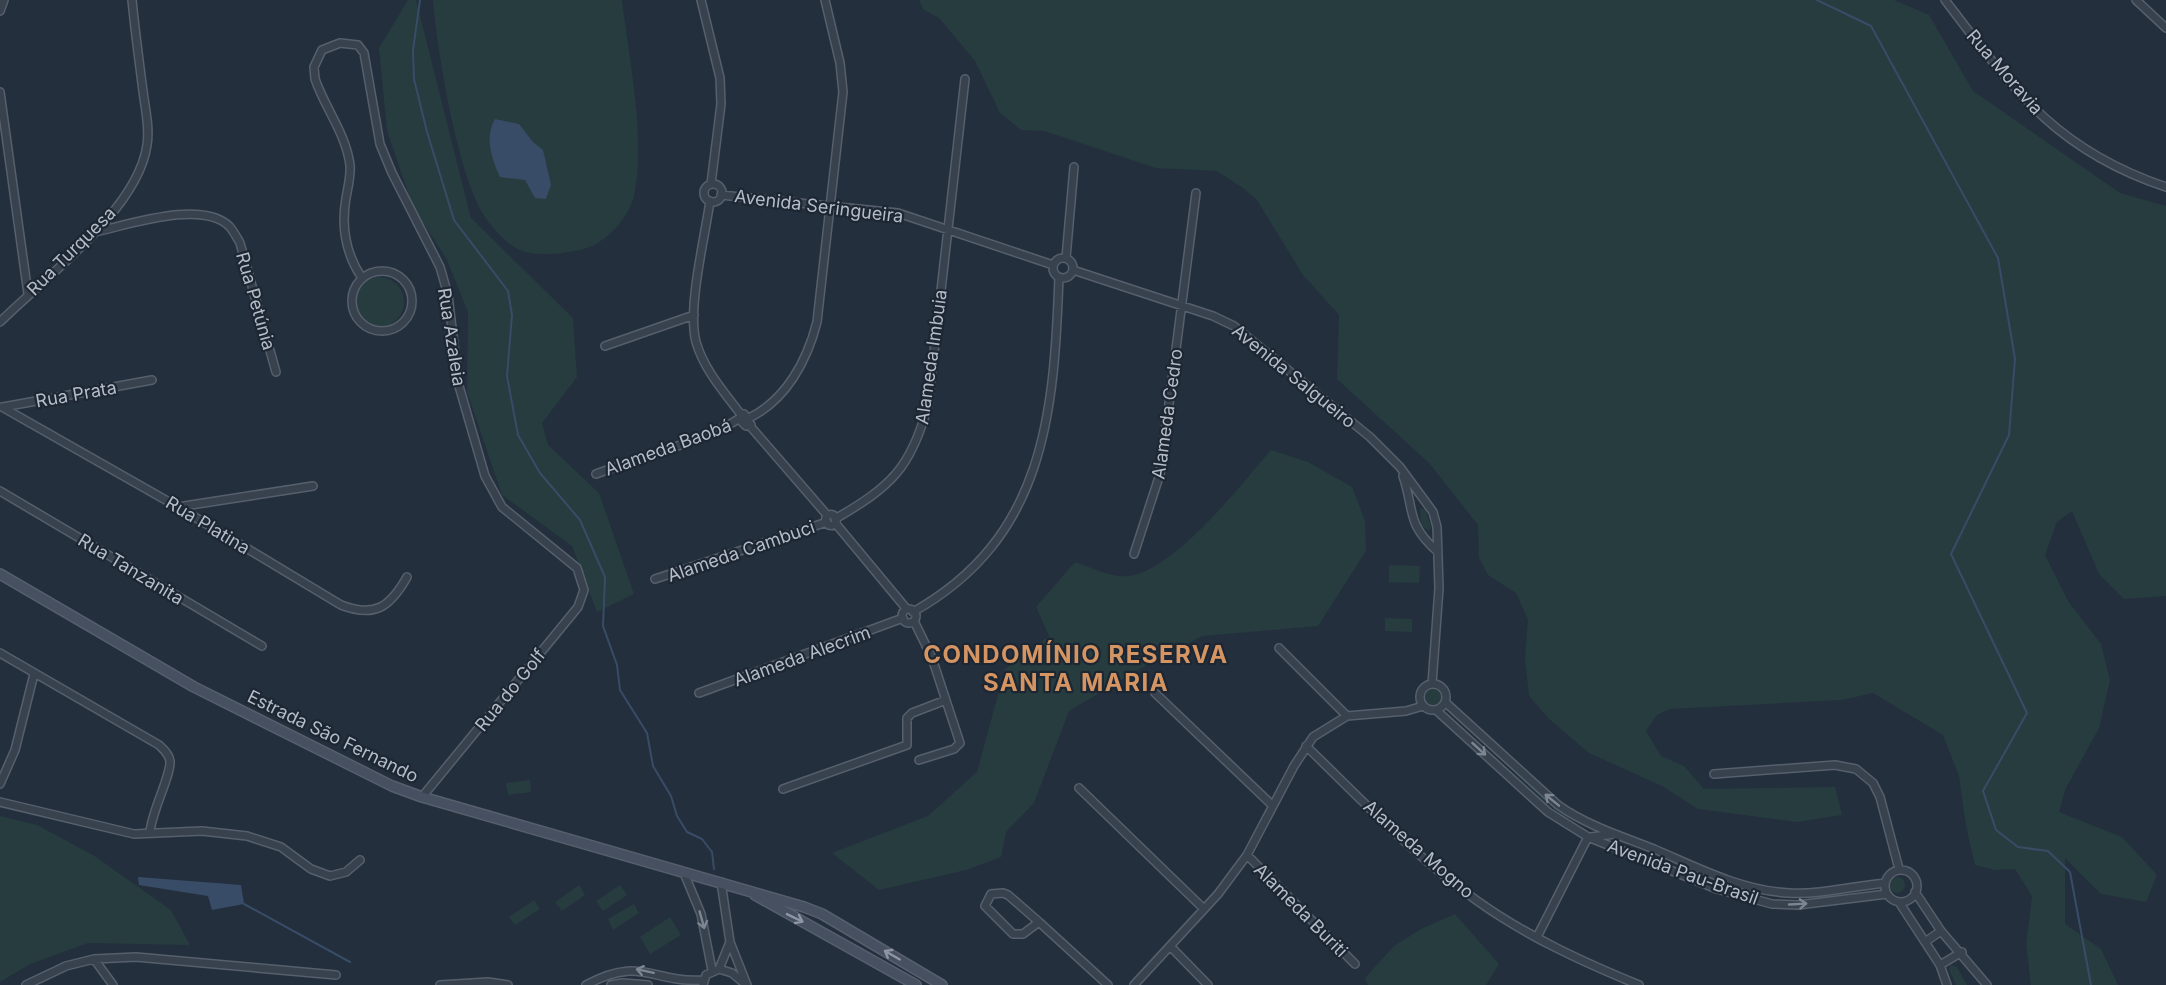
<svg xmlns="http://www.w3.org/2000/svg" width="2166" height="985" font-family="Inter,sans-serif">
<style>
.green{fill:#263c3f}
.water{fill:#394c67}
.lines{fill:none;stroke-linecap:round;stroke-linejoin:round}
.stream{stroke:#394c67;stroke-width:2}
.street-casing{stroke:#565f6c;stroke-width:10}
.secondary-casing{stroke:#565f6c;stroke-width:12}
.street{stroke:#38414e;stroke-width:7}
.secondary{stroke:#465061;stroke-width:9}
.oneway{stroke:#7c8592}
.oneway2{stroke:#8e96a5}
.labels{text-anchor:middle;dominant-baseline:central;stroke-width:4.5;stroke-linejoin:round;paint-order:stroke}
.street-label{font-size:18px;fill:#b4bcc9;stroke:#1d2633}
.district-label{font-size:24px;font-weight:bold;letter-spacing:1.5px;fill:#d59563;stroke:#1d2633}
</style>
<rect width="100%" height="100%" fill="#242f3e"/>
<!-- green -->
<path class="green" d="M408 0H416L471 218 573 318 577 377 542 423 548 445 599 493 634 594 597 612 572 546 502 495 467 392 468 312 446 258 413 207 387 131 379 48Z
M433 0H622C629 59 645 132 635 191 632 214 607 244 583 249 565 254 533 258 516 248 507 243 493 229 487 220 458 180 437 51 433 0Z
M919 0H1894L1929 15 1973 91 2120 193 2166 206V596L2124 599 2099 574 2072 511 2057 522 2045 555 2068 601 2101 644 2110 680 2099 728 2065 790 2059 812 2122 837 2157 875 2146 902 2101 894 2065 858V924L2101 949 2118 985H2031L2026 944 2032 896 2015 869 1995 870 1975 865 1966 826 1959 776 1943 735 1873 693 1842 700 1670 709 1657 715 1646 731 1661 756 1684 766 1704 789 1835 787 1842 815 1797 822 1698 809 1662 786 1589 753 1548 718 1529 696 1525 658 1528 620 1516 593 1488 575 1479 558 1478 525 1429 463 1337 379 1339 315 1303 275 1257 200 1243 188 1217 171 1156 168 1044 131 1021 130 1000 113 975 61 939 18 924 10Z
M354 302a25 25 0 1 1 50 0a25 25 0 1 1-50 0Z
M1271 450 1308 462 1352 487 1365 521 1366 551 1318 626 1202 636 1143 667 1069 711 1034 803 1006 832 1001 857 966 870 879 890 832 853 928 816 977 772 1005 669 1049 636 1036 607 1075 562C1089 567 1104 574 1119 576 1166 583 1242 483 1271 450Z
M1420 508 1425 509 1431 527 1429 531 1421 525Z
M1389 565 1420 566 1419 583 1389 582Z
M1385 618 1412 619V632L1385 631Z
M1425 697a8 8 0 1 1 16 0a8 8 0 1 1-16 0Z
M1461 717 1546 800 1569 818 1568 820 1545 802 1459 720Z
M530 780 531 792 508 795 506 783Z
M0 816 37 825 93 855 171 910 190 945 88 943 30 964 0 982Z
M1889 885a8 8 0 1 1 16 0a8 8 0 1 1-16 0Z
M579 885 585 895 562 911 555 902Z
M620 885 627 895 603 911 596 901Z
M534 900 540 909 515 925 509 917Z
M634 904 639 913 613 930 608 919Z
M1455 914 1499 964 1486 985H1368L1365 978 1394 946 1421 929Z
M670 917 681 935 650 954 640 937Z
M1950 965 1957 967 1967 985H1956L1949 970Z"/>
<!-- water -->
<path class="water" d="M495 119 519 124 533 142 543 150 551 185 546 199 535 198 525 180 500 177C492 160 484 137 495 119Z
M138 877 241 885 244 904 212 910 208 896 139 885Z"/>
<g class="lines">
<!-- stream -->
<path class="stream" d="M420 0 413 50 414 79 427 132 454 220 508 291 512 315 507 376 518 435 540 473 580 520 605 577 603 626 617 665 620 690 647 733 653 766 671 796 677 816 687 832 702 839 712 852 714 869
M1817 0 1871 26 1998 258 2015 359 2009 435 1951 554 2027 713 1983 791 1996 830 2018 847 2048 851 2070 872 2091 985
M244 904 350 962"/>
<defs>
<path id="street" d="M701 0 720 78 721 104 711 184
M1945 0C2013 89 2055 150 2166 187
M2136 0 2166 28
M0 11 4 0
M0 92 28 294
M704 193a9 9 0 1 1 18 0a9 9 0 1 1-18 0Z
M721 195 898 213 1053 265
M710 201C705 237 687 308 696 342 704 370 725 393 742 416
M95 232C128 225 203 199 230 227 234 232 237 238 240 243L276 372
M1053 268a10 10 0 1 1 20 0a10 10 0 1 1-20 0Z
M1066 258 1074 167
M1073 270 1213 316 1234 326 1370 437 1400 467 1433 512 1437 527 1439 588 1432 684
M352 301a30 30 0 1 1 60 0a30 30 0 1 1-60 0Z
M362 278C345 253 341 227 346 198 348 187 351 175 350 165 346 134 325 108 315 79L314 67 322 50 340 43 358 45 364 53 380 144 392 173 440 267 448 295 459 386 485 476 502 507 577 568 584 590 578 607 422 797
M0 322C45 277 138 210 147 145 150 128 145 108 143 91 139 61 135 30 132 0
M605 346 694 315
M2 407 178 507 341 605C375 618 390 607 407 577
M3 407 152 380
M749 418C786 400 807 361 817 322L843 92 840 63 825 0
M750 426 827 515
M596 474C625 463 728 433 744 414L751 425 746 426 740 420
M1403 476C1415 512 1406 524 1438 552
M0 491 262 646
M178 507 313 486
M825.5 520a5.5 5.5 0 1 1 11 0a5.5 5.5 0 1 1-11 0Z
M835 519C890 487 911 469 928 405L965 79
M836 524 905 607
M1134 554 1160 474 1196 193
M655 579 827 522
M902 616a7 7 0 1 1 14 0a7 7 0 1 1-14 0Z
M913 612C1045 538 1054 414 1059 277
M915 623 932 658 960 743 954 749 919 760
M1279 648 1347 716
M0 653 159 745C164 750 169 754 170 761 171 776 152 810 150 832
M1420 697a13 13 0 1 1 26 0a13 13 0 1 1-26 0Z
M699 693 903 618
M1155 693 1273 806
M1445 702 1558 805C1586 825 1621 836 1654 849 1696 867 1742 891 1789 893 1819 895 1854 886 1885 883
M1436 710 1548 812 1588 837 1717 889 1772 904 1798 905 1887 894
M1306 746C1361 799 1414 856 1476 900 1526 936 1583 962 1639 985
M1714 774 1835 765 1856 769 1873 783 1880 797 1899 869
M0 784 15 750 34 674
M1079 788 1204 909
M783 789 907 745V718L912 713 946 700
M0 802 134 834 202 831 247 836 281 847 311 869 330 876 346 872 360 860
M1591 837 1615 834
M1247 855 1355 964
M1885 886a16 16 0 1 1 32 0a16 16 0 1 1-32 0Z
M684 873 701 914 712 970
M721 882 730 942 747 985
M1915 892 1941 931 1987 985
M1003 893 1008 895 1039 922 1023 934H1013L985 906 991 894Z
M1899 902 1940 965 1947 985
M1039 922 1108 985
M1537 937 1588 837
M1925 942 1941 931
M1171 947 1208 985
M94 959 113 985
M1940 965 1962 952
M719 969 730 942
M26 985 66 966 94 959 136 957 336 975
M440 985 488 982 508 985
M586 985C642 955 650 983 703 980
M611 985 623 983 648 985
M703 985 706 975 719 969 732 973 744 983
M1134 985 1218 894 1247 855 1294 766 1313 737 1347 716 1406 711 1423 706"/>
<path id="secondary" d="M0 574 194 687 392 786 422 797 804 907 822 914 942 985
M755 895 916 985"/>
</defs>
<!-- street casing -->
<use href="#street" class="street-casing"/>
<!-- secondary casing -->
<use href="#secondary" class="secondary-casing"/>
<!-- street -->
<use href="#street" class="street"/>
<!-- secondary -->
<use href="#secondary" class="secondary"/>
</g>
<!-- one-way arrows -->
<defs><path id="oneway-shaft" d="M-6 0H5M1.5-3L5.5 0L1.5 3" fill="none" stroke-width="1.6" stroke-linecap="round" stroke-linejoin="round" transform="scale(1.5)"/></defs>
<g class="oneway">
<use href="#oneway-shaft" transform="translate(1479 749) rotate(42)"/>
<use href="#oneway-shaft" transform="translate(1552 800) rotate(-141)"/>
<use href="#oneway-shaft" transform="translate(1798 904) rotate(-3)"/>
<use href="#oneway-shaft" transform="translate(702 920) rotate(74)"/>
<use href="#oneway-shaft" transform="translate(645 971) rotate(-168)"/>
</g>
<g class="oneway2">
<use href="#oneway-shaft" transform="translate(795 918) rotate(26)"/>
<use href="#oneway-shaft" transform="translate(892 955) rotate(-150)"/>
</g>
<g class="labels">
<!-- street labels -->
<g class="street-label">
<text transform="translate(2005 72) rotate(49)">Rua Moravia</text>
<text transform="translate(819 206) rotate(7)">Avenida Seringueira</text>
<text transform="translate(71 251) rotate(-45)">Rua Turquesa</text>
<text transform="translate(256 301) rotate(74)">Rua Petúnia</text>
<text transform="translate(452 337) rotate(81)">Rua Azaleia</text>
<text transform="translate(931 357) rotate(-82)">Alameda Imbuia</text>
<text transform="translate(1294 376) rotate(39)">Avenida Salgueiro</text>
<text transform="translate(76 394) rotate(-10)">Rua Prata</text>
<text transform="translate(1167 414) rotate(-82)">Alameda Cedro</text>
<text transform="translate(668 447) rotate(-20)">Alameda Baobá</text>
<text transform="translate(208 525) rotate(31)">Rua Platina</text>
<text transform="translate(741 551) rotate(-19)">Alameda Cambuci</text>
<text transform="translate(131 569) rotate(31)">Rua Tanzanita</text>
<text transform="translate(802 656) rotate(-20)">Alameda Alecrim</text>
<text transform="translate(510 690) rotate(-51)">Rua do Golf</text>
<text transform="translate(333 736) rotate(26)">Estrada São Fernando</text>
<text transform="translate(1419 849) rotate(41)">Alameda Mogno</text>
<text transform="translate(1683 872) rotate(20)">Avenida Pau-Brasil</text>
<text transform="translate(1301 910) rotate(45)">Alameda Buriti</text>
</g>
<!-- district labels -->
<g class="district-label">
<text x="1076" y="654">CONDOMÍNIO RESERVA<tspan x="1076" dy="28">SANTA MARIA</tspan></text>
</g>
</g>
</svg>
